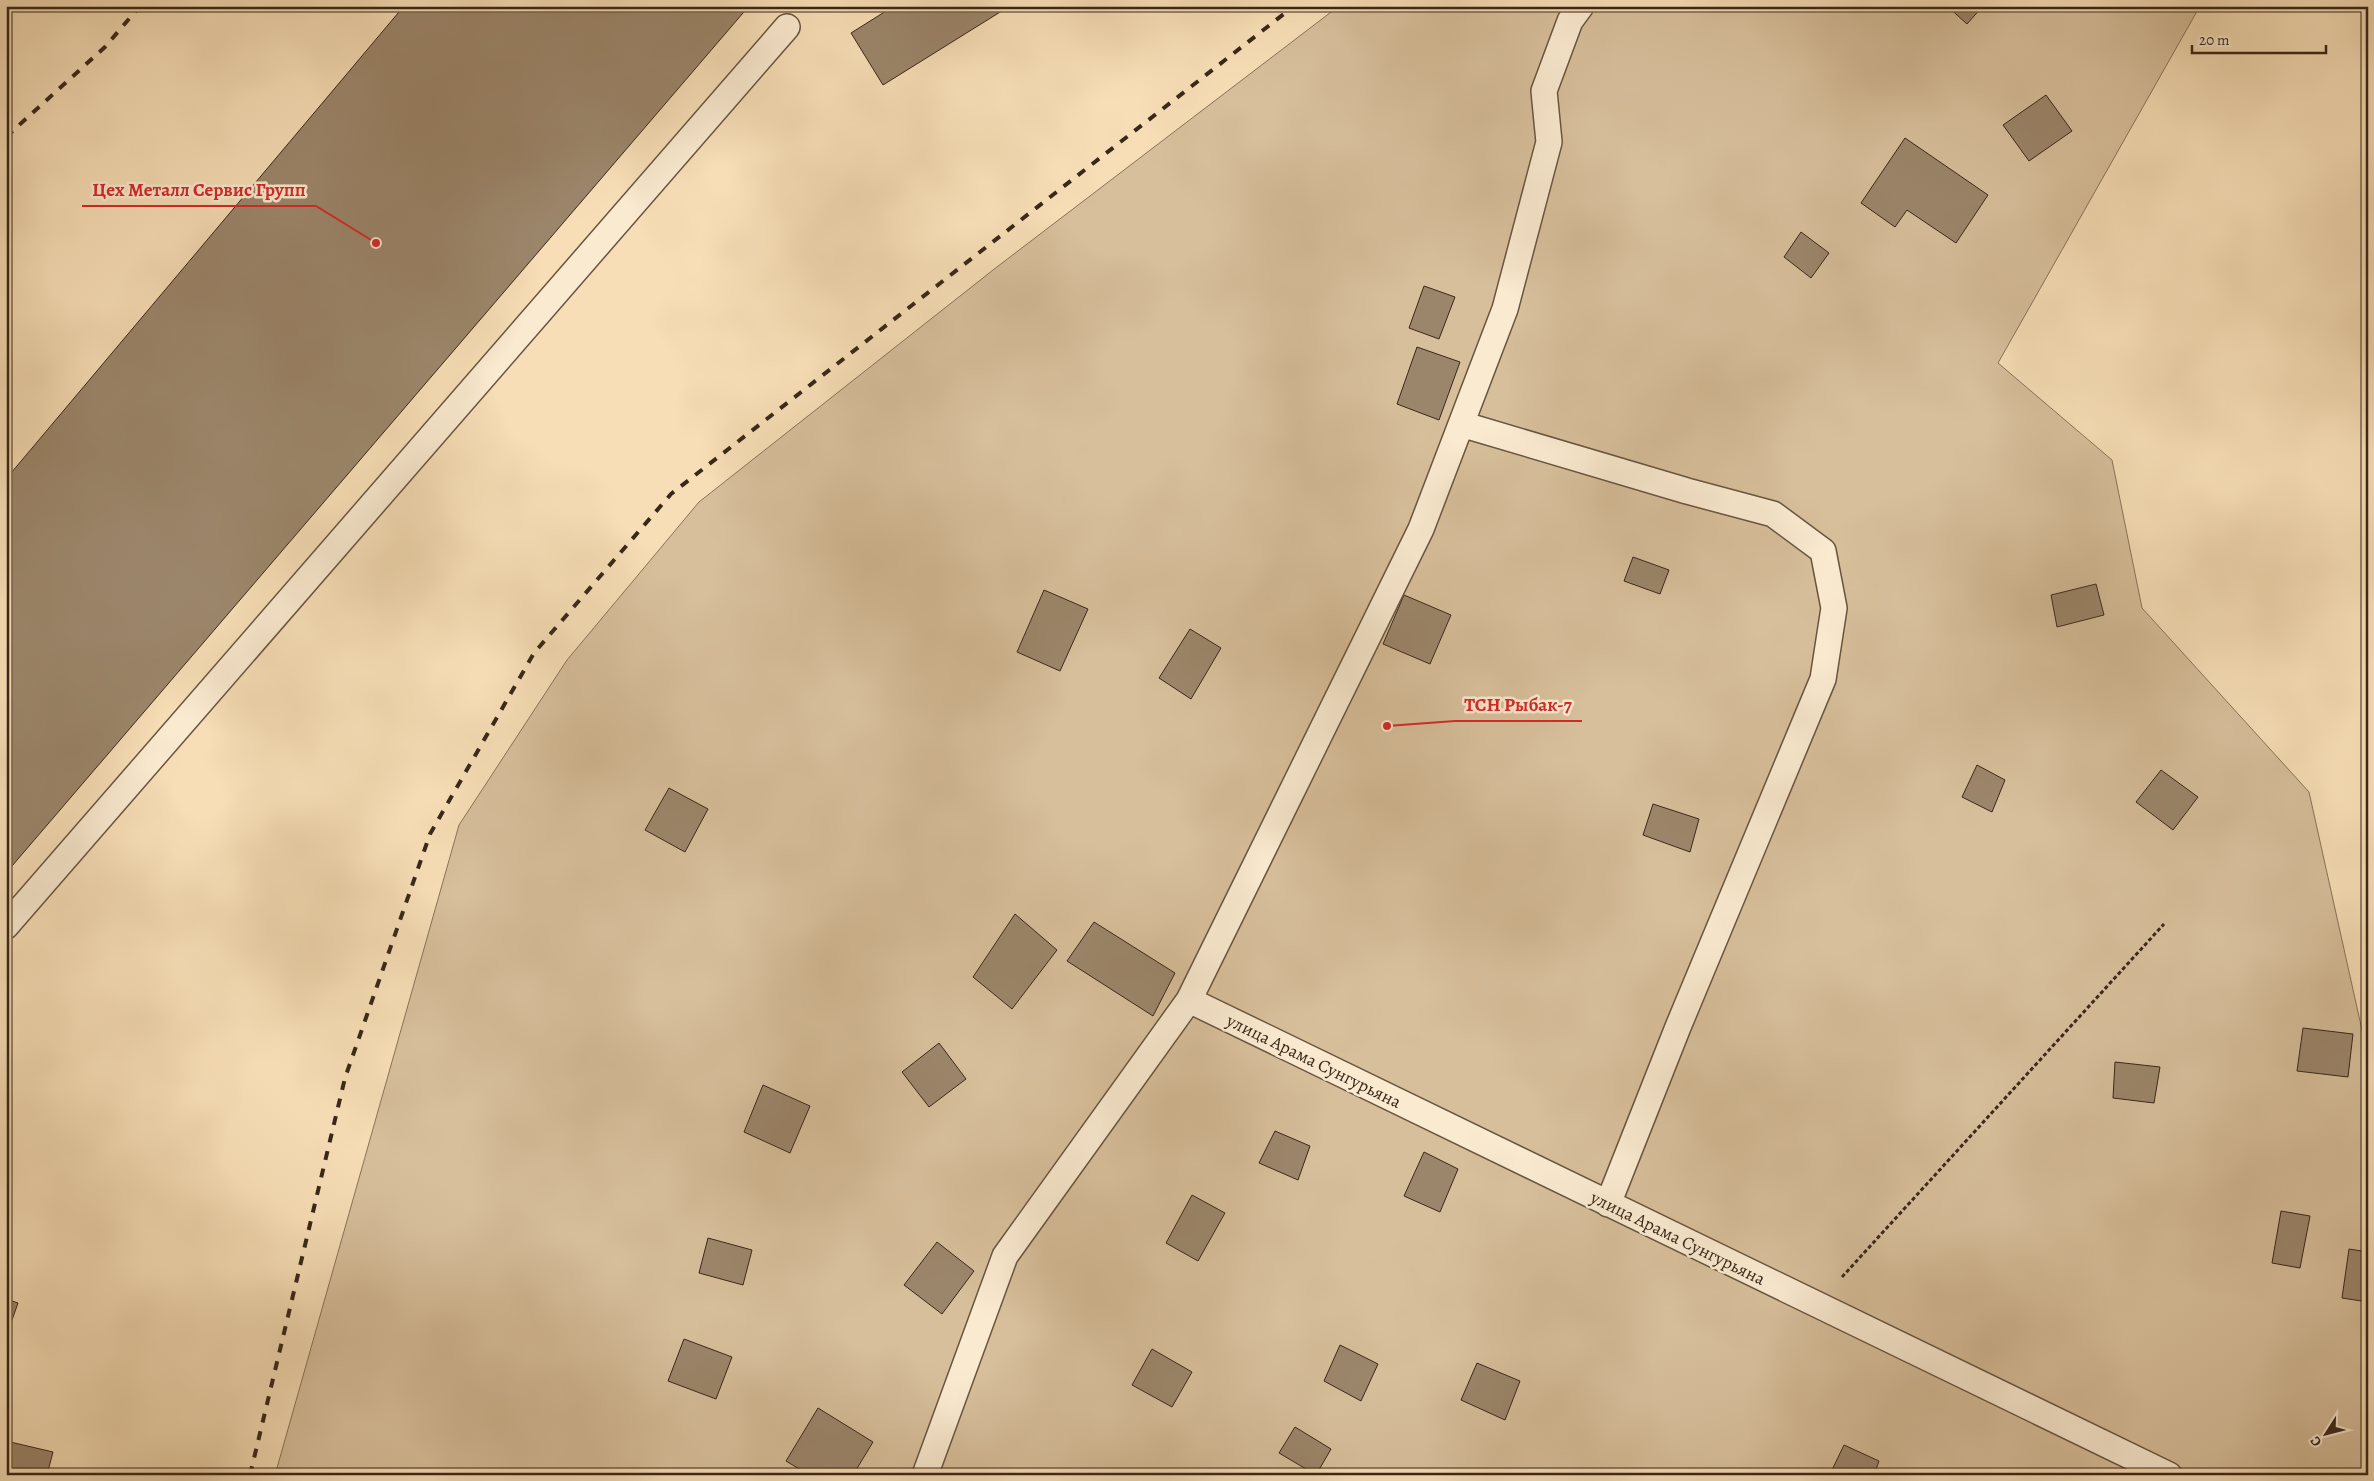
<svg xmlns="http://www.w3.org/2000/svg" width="2374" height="1481" font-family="Alegreya,serif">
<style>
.green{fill:#d7bf9b;stroke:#88735a}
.building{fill:#9c866b;stroke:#392719}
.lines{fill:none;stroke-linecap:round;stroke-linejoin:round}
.service-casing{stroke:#685540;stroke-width:28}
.path{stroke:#392719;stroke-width:3;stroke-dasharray:4 2.5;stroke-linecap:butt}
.service{stroke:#faead0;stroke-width:25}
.rail{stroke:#392719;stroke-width:4;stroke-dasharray:9 9;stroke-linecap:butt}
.labels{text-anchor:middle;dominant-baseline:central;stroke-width:5;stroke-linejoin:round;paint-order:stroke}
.street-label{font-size:18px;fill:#392719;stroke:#faead0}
.leader{fill:none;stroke:#d62828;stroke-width:2}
.callout-dot{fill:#d62828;stroke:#faead0;stroke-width:2}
.callout-label{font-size:19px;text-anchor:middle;font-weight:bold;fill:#d62828;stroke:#faead0;stroke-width:5;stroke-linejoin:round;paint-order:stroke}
</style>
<rect width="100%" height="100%" fill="#f7deb6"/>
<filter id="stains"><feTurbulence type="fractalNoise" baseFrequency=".004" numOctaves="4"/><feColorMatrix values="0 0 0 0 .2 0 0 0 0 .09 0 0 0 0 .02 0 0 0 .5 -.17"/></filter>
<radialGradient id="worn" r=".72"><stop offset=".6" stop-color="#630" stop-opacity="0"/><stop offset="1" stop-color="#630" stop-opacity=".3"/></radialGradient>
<!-- green -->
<path class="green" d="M1339 6H2200L1998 363 2112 460 2142 608 2309 792 2368 1057V1475H275L459 825 567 660 699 502 993 270Z"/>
<!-- building -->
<path class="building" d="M404 6H749L6 873V479Z
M894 6H1004L1005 9 883 85 851 33Z
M1947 6H1983L1967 24Z
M2046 95 2072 131 2029 161 2003 125Z
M1905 138 1988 195 1956 243 1907 210 1895 227 1861 203Z
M1801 232 1829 253 1811 278 1784 257Z
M1424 286 1455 297 1439 339 1409 328Z
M1417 347 1460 362 1439 420 1397 404Z
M1633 557 1669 570 1660 594 1624 581Z
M2096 584 2104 615 2057 627 2051 595Z
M1044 590 1088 609 1060 671 1017 652Z
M1404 595 1451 615 1430 664 1383 644Z
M1190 629 1221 648 1191 699 1159 678Z
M1977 765 2005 780 1992 812 1962 797Z
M2161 770 2198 797 2173 830 2136 802Z
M669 788 708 809 685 852 645 830Z
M1653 804 1699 819 1690 852 1643 835Z
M1015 914 1057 950 1012 1009 973 977Z
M1094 922 1175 973 1153 1016 1067 961Z
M2303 1028 2353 1034 2348 1077 2297 1071Z
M939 1043 966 1079 929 1107 902 1072Z
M2115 1062 2160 1067 2154 1103 2113 1098Z
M763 1085 810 1106 790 1153 744 1132Z
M1275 1131 1310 1146 1298 1180 1259 1163Z
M1424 1152 1458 1169 1440 1212 1404 1196Z
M1192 1195 1225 1213 1198 1261 1166 1243Z
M2281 1211 2310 1216 2300 1268 2272 1263Z
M708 1238 752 1250 743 1285 699 1273Z
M937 1242 974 1271 942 1314 904 1285Z
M2349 1249 2368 1252V1302L2342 1298Z
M6 1299 18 1303 6 1337Z
M684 1339 732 1357 716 1399 668 1381Z
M1340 1345 1378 1364 1361 1401 1324 1381Z
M1152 1349 1192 1372 1172 1407 1132 1385Z
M1477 1363 1520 1381 1505 1420 1461 1400Z
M818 1408 873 1442 853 1475H809L786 1461Z
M1295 1427 1331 1449 1316 1475 1279 1453Z
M6 1441 53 1452 47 1475H6Z
M1844 1445 1879 1461 1874 1475 1830 1474Z"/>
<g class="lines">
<defs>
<path id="service" d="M1461 424 1687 491 1773 514 1823 551 1834 608 1823 679 1678 1027 1608 1204
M6 926 787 27
M1189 1000 2169 1475
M925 1475 1005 1256 1189 1000 1421 529 1505 309 1549 142 1544 91 1570 21 1581 6"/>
</defs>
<!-- service casing -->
<use href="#service" class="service-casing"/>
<!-- path -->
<path class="path" d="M1842 1277 2164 924"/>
<!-- service -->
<use href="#service" class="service"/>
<!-- rail -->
<path class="rail" d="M6 137 105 47 140 6
M250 1475 345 1078 430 834 534 653 671 494 1294 6"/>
</g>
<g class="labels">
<!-- street labels -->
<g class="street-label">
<text transform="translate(1314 1061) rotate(26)">улица Арама Сунгурьяна</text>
<text transform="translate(1678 1238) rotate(26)">улица Арама Сунгурьяна</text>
</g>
</g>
<!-- callouts -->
<path class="leader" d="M376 243L316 206H82M1387 726L1455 721H1582"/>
<g class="callout-dot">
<circle cx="376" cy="243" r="5"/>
<circle cx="1387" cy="726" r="5"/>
</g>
<g class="callout-label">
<text x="199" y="196">Цех Металл Сервис Групп</text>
<text x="1518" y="711">ТСН Рыбак-7</text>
</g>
<!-- margin -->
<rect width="2374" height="1481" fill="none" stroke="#f7deb6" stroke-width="25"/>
<rect x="8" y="8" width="2359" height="1466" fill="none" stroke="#392719" stroke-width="2.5"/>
<rect x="12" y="12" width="2349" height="1456" fill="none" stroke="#392719"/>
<!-- north arrow -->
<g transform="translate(2326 1434) rotate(234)" stroke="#faead0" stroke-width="4" paint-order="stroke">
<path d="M0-4L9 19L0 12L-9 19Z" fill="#392719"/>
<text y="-8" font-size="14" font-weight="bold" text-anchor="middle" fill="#392719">С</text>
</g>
<!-- scale -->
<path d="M2192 45v8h134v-8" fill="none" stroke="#392719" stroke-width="2.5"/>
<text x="2199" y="45" font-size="15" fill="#392719" stroke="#faead0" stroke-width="4" paint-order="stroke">20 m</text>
<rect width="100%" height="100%" filter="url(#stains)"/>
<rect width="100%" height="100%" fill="url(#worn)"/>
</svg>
